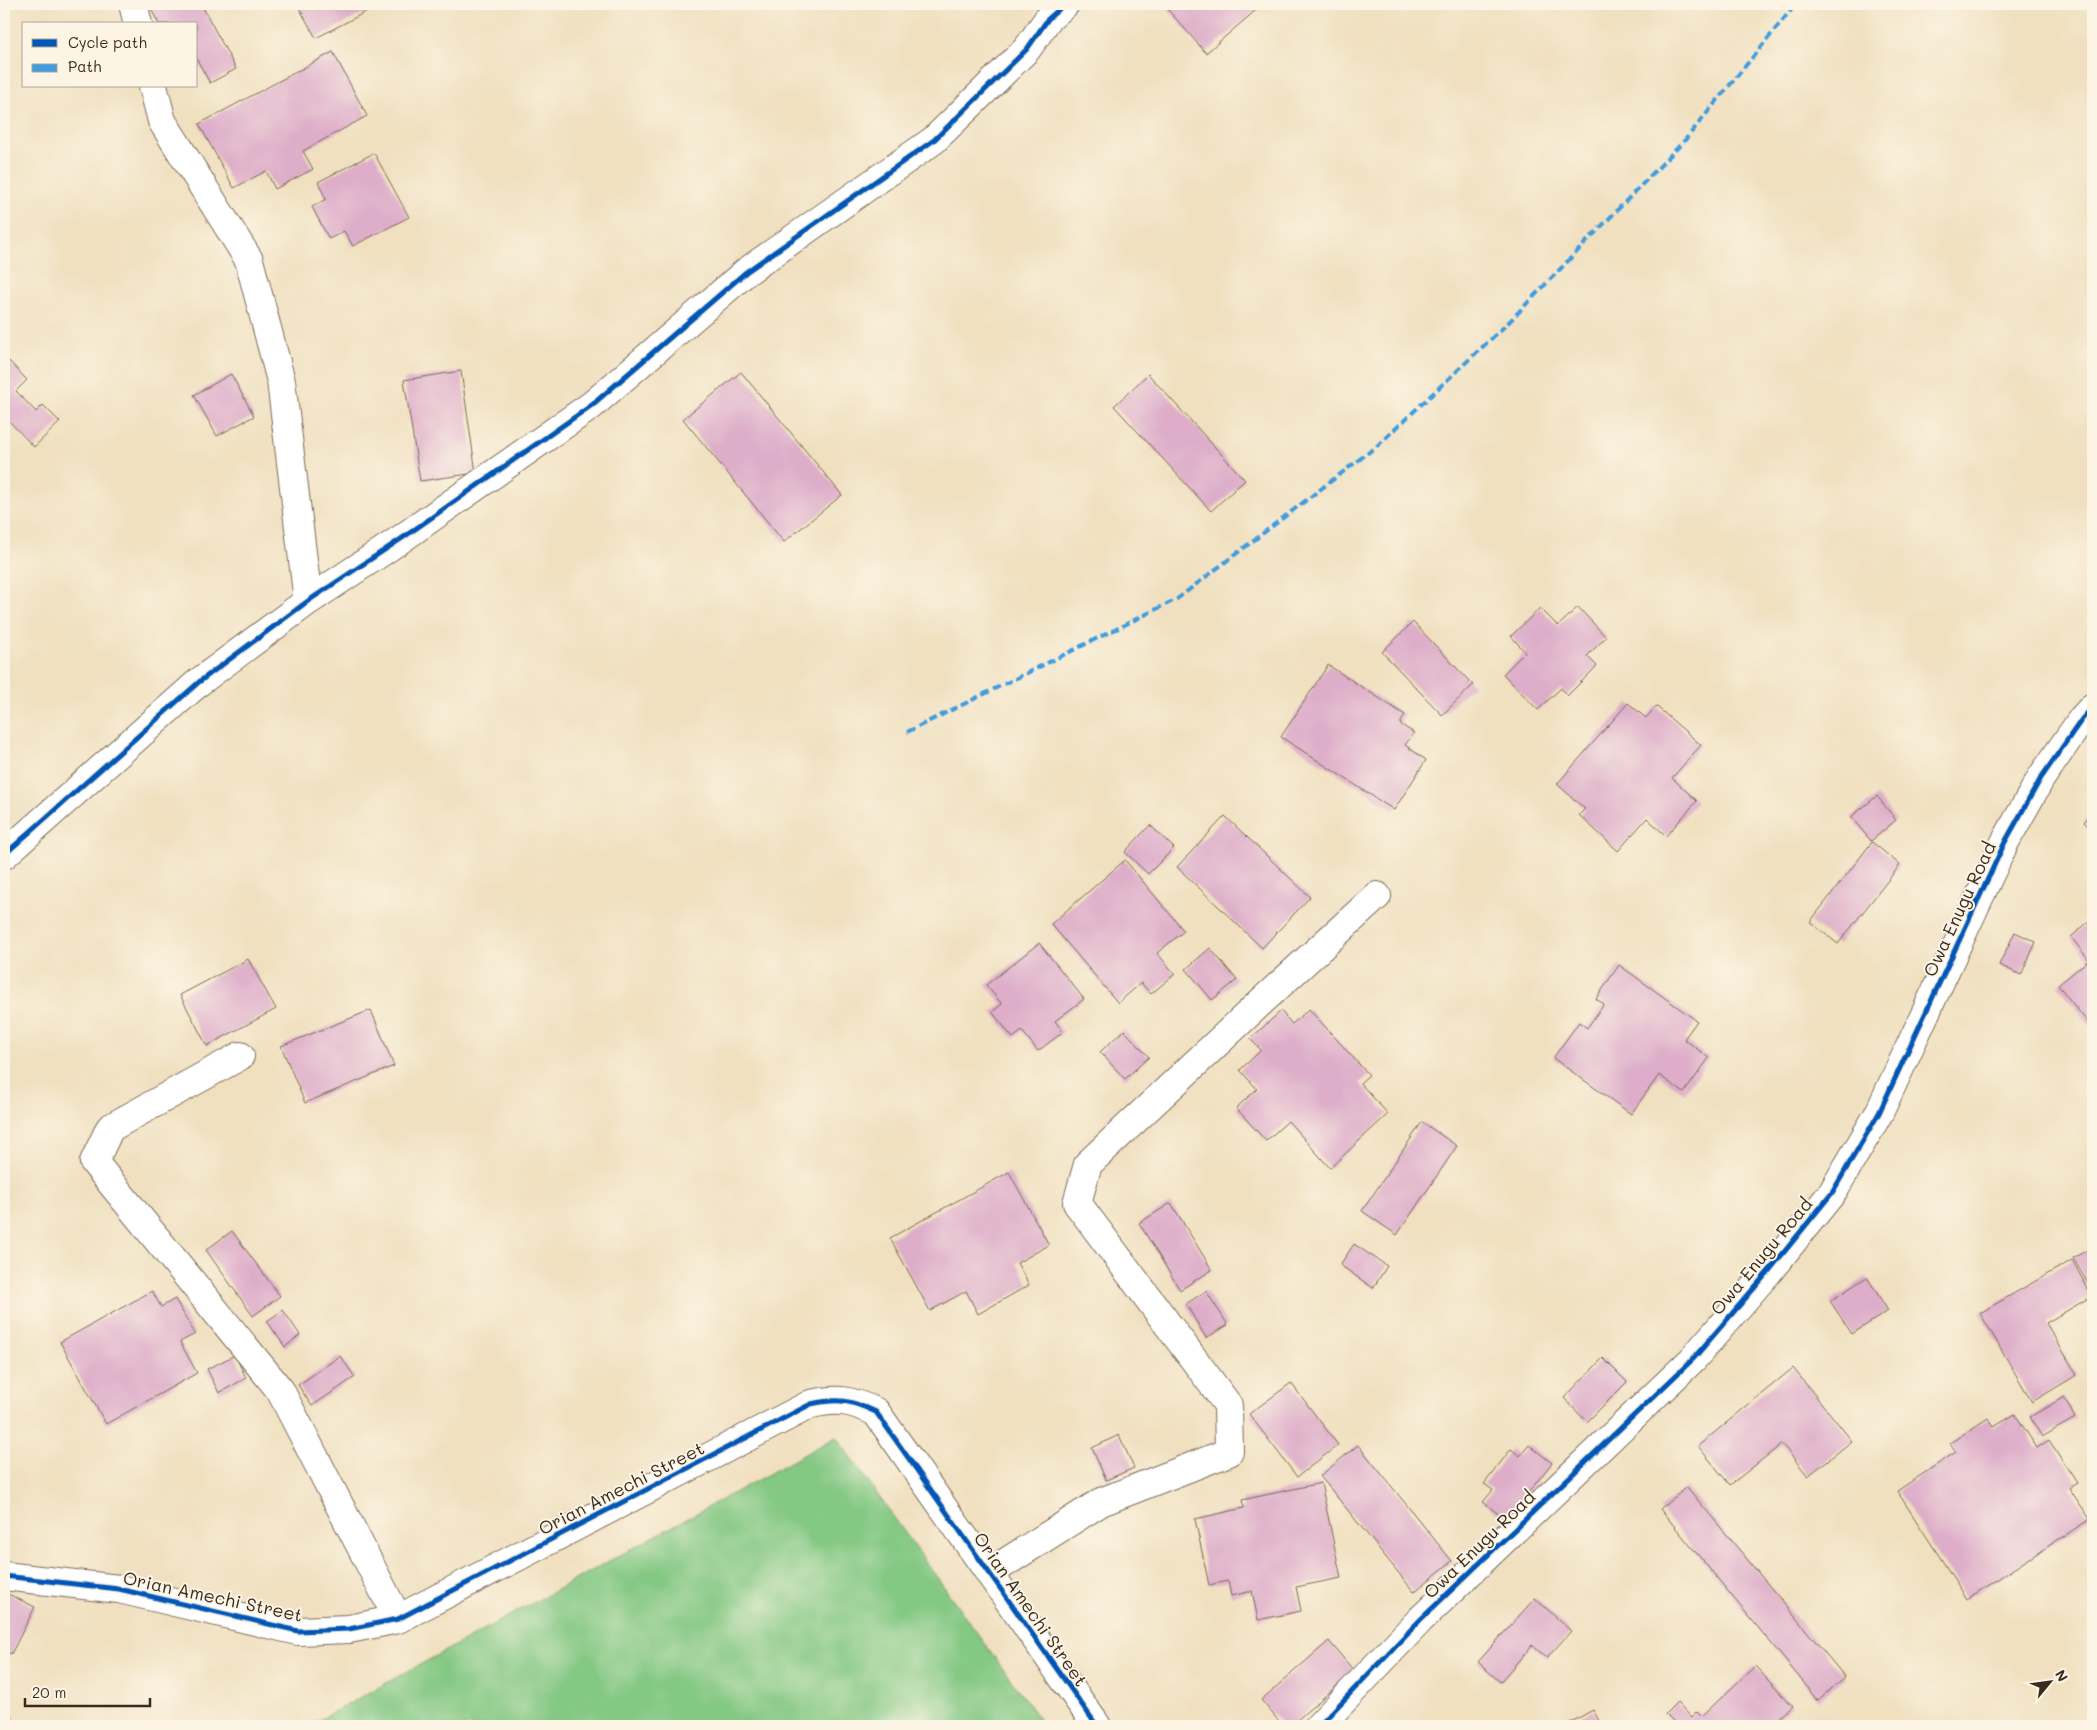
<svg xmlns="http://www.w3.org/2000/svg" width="2097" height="1730" font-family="Mali,sans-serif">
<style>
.green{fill:#83c883;stroke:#5f7950}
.building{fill:#ddadc9}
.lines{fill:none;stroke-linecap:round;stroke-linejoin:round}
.street-casing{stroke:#7a6a57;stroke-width:30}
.street{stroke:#fff;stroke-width:28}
.quiet{stroke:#3f9ce0;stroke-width:4;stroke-dasharray:8 4;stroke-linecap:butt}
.cycleway-casing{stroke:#fcf5e5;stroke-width:8}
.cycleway{stroke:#0057b8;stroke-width:5}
.labels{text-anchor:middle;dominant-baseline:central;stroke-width:4;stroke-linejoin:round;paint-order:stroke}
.street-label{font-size:18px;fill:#3b2a1e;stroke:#fcf5e5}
</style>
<rect width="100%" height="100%" fill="#fcf5e5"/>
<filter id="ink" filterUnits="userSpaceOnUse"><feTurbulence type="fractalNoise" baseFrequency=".02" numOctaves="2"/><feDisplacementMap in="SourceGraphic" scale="10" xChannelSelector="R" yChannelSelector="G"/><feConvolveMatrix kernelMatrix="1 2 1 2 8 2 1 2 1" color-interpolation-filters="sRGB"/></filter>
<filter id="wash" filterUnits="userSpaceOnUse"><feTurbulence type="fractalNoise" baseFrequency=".0096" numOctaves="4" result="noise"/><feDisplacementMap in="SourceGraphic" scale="20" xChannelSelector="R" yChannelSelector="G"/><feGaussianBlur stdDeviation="1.12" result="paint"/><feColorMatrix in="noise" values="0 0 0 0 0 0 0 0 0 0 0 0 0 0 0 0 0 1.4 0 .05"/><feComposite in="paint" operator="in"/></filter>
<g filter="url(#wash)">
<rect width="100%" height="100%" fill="#f0e0c0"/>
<!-- green -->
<path class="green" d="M836 1437 1044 1726H308Z"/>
<g id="blocks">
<!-- building -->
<path class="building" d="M162 4H201L236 69 210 83 196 58V24H159L151 9Z
M297 4H381L316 38Z
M1163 4H1263L1206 53Z
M333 52 367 116 303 151 313 169 275 189 266 171 234 188 199 124Z
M374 153 409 217 353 246 344 231 329 239 312 207 326 199 318 182Z
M9 361 27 380 16 391 36 412 43 405 60 422 34 447 4 416V366Z
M461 371 476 473 420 481 404 380Z
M741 372 842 495 784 542 683 419Z
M231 374 254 416 217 436 194 395Z
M1148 374 1245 480 1211 511 1114 406Z
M1578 607 1606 637 1587 656 1597 666 1567 696 1561 688 1538 710 1503 674 1525 652 1511 636 1540 608 1558 626Z
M1413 622 1473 685 1442 715 1382 652Z
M1328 665 1405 715 1400 724 1414 733 1405 745 1426 760 1394 810 1281 737Z
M1628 703 1646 718 1656 706 1701 745 1672 778 1697 801 1666 836 1647 818 1618 851 1579 815 1585 809 1557 784Z
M1877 796 1896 820 1871 841 1851 817Z
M2093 812V831L2084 822Z
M1225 816 1310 897 1262 948 1177 867Z
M1150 825 1174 848 1148 874 1125 852Z
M1872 842 1900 865 1838 944 1810 922Z
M1125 860 1184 931 1157 953 1175 974 1151 994 1141 983 1118 1003 1051 924Z
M2093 918V1029L2058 985 2089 960 2071 937Z
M2015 932 2036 942 2021 975 1999 965Z
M1039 943 1084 999 1055 1021 1063 1032 1038 1051 1022 1031 1013 1038 992 1012 1002 1004 986 985Z
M1210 948 1237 980 1212 1000 1186 969Z
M248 959 276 1009 207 1046 180 995Z
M1619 965 1697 1021 1684 1039 1709 1058 1684 1093 1659 1075 1631 1114 1553 1058 1579 1022 1587 1028 1604 1004 1596 999Z
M1309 1009 1369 1075 1360 1083 1388 1114 1330 1168 1288 1121 1266 1141 1236 1108 1257 1089 1240 1070 1261 1050 1250 1039 1281 1011 1292 1024Z
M371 1010 394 1066 305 1103 281 1046Z
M1124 1030 1149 1057 1125 1079 1100 1052Z
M1422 1122 1457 1146 1397 1235 1362 1211Z
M1009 1172 1049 1245 1017 1263 1029 1285 978 1314 966 1291 930 1311 890 1238Z
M1171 1203 1212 1270 1180 1290 1139 1223Z
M232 1231 280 1296 253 1316 206 1250Z
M1354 1244 1387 1266 1373 1288 1340 1265Z
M2093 1247V1292L2073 1258Z
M2072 1260 2092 1296 2046 1323 2077 1375 2032 1402 1980 1313Z
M1867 1277 1888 1311 1852 1334 1830 1301Z
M152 1291 161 1307 175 1299 195 1334 180 1342 197 1373 106 1424 60 1342Z
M1206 1291 1228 1325 1206 1338 1186 1304Z
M283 1310 300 1335 285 1347 267 1321Z
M235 1355 246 1378 219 1393 207 1369Z
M340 1356 355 1377 312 1406 298 1385Z
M1603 1358 1627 1382 1587 1422 1564 1398Z
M1793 1368 1852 1441 1808 1476 1782 1444 1730 1485 1698 1446Z
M1291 1383 1338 1445 1297 1477 1249 1414Z
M2064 1397 2075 1418 2042 1437 2030 1417Z
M2015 1414 2037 1448 2049 1440 2077 1483 2069 1488 2090 1519 1967 1599 1897 1491 1956 1452 1950 1443 1988 1418 1994 1427Z
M1119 1435 1134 1468 1106 1480 1092 1448Z
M1358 1445 1452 1561 1414 1592 1320 1476Z
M1529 1445 1552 1463 1506 1520 1483 1502 1493 1490 1484 1484 1511 1449 1520 1456Z
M1321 1483 1341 1578 1296 1587 1301 1611 1258 1620 1252 1591 1231 1596 1228 1581 1209 1585 1195 1519 1244 1508 1242 1500Z
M1687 1487 1845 1677 1818 1700 1660 1509Z
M4 1592 35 1607 11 1654 4 1650Z
M1535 1598 1571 1631 1547 1658 1532 1645 1500 1682 1478 1662Z
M1329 1641 1354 1671 1290 1726H1283L1261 1700Z
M1755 1666 1792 1706 1771 1726H1677L1665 1714 1677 1702 1691 1717 1697 1711 1702 1716Z
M4 1699 16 1726H4Z
M1593 1710 1602 1726H1564Z"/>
</g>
</g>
<g filter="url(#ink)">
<use href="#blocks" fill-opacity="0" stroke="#7a6a57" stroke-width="1"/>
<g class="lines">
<defs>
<path id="street" d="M133 4 138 24
M153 86 162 121 249 260 281 381 308 601
M4 855 199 682 308 601 401 539 592 405 746 272 934 140 1027 49 1048 19 1065 4
M240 1056 110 1128 94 1162 280 1390 398 1619
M989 1573 1101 1502 1229 1452 1228 1405 1077 1203 1088 1164 1262 1001 1377 896
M4 1576 119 1589 298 1631 349 1629 398 1619 811 1404C839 1398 850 1400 876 1412L1097 1726
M1319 1726 1420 1620 1693 1359 1768 1272 1832 1193 1879 1113 2005 842 2041 778 2082 719 2093 707"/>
</defs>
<!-- street casing -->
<use href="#street" class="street-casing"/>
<!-- street -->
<use href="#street" class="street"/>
<!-- quiet -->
<path class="quiet" d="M907 732 1177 599 1377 446 1509 322 1685 140 1796 4"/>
<defs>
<path id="cycleway" d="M4 855 199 682 308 601 401 539 592 405 746 272 934 140 1027 49 1048 19 1065 4
M4 1576 119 1589 298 1631 349 1629 398 1619 811 1404C839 1398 850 1400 876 1412L1097 1726
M1319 1726 1420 1620 1693 1359 1768 1272 1832 1193 1879 1113 2005 842 2041 778 2082 719 2093 707"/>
</defs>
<!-- cycleway casing -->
<use href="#cycleway" class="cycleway-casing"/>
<!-- cycleway -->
<use href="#cycleway" class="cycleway"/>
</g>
</g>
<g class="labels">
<!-- street labels -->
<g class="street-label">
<text transform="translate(1959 909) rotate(-65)">Owa Enugu Road</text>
<text transform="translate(1761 1256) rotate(-50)">Owa Enugu Road</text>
<text transform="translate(621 1488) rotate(-27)">Orian Amechi Street</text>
<text transform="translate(1479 1544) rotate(-44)">Owa Enugu Road</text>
<text transform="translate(213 1596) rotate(12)">Orian Amechi Street</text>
<text transform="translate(1031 1609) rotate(55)">Orian Amechi Street</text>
</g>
</g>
<!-- margin -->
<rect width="2097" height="1730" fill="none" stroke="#fcf5e5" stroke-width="20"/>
<!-- legend -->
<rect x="22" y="22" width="175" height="65" fill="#fcf5e5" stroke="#afa495"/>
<rect x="32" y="39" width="25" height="8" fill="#0057b8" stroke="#afa495"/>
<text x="68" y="48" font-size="15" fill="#3b2a1e">Cycle path</text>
<rect x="32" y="64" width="25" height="8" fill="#3f9ce0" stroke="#afa495"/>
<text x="68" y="72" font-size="15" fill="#3b2a1e">Path</text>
<!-- north arrow -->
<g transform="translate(2050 1682) rotate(61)" stroke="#fcf5e5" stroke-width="4" paint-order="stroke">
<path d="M0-4L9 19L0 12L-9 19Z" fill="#3b2a1e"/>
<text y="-8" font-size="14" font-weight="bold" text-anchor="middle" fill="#3b2a1e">N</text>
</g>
<!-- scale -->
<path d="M25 1698v8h125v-8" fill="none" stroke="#3b2a1e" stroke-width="2.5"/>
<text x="32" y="1698" font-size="15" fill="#3b2a1e" stroke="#fcf5e5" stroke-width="4" paint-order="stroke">20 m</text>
</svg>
